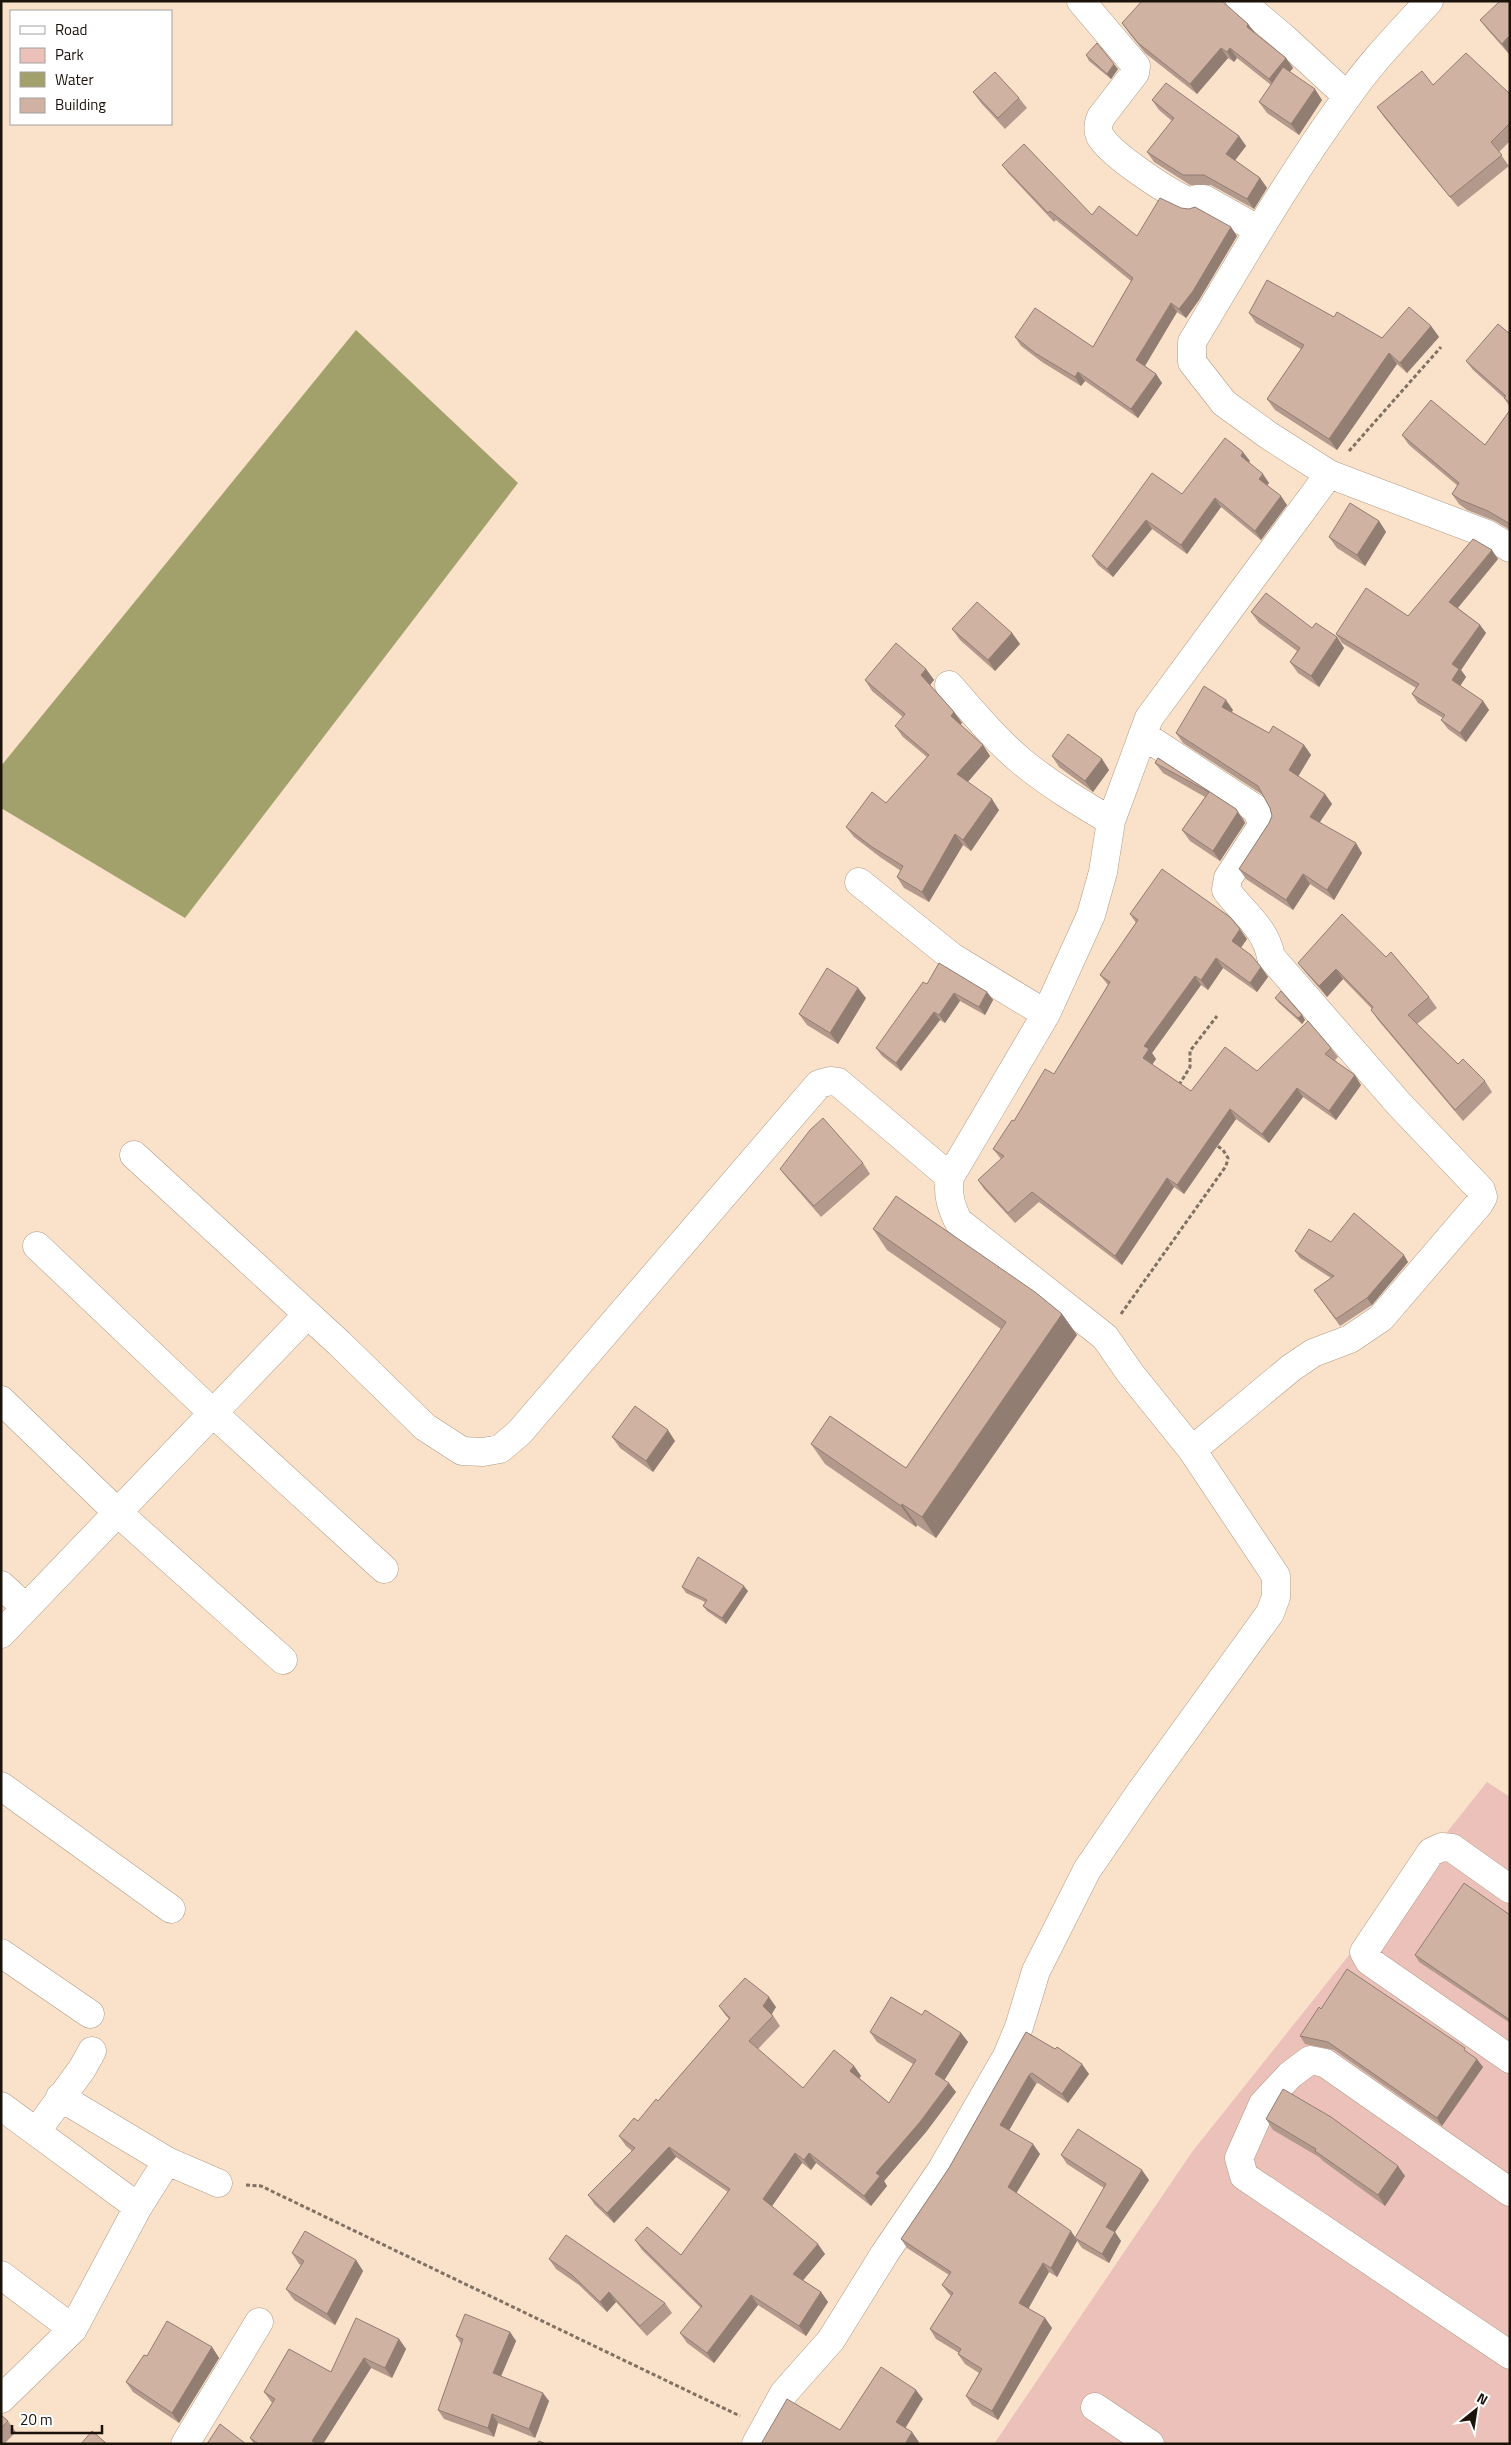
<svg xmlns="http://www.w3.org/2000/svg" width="1511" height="2445" font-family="'Titillium Web',sans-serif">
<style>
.green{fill:#ebc1ba}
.water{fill:#a3a16b}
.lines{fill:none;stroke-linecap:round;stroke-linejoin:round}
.minor-casing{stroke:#b19b85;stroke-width:29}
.path{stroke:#807162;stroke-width:3;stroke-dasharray:4 2.5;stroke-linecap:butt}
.minor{stroke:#fff;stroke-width:28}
.wall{fill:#b3998c}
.shaded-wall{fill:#927d72}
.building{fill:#d0b2a3;stroke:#927d72}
</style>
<rect width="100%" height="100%" fill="#f9e1ca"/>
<!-- green -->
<path class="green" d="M1487 1782 1510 1797V2444H994L1192 2152Z"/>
<!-- water -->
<path class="water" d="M356 330 518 483 185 918 1 808V766Z"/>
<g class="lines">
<defs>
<path id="minor" d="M1081 1 1136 66 1135 73 1101 117C1098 124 1097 129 1100 136 1111 155 1171 195 1193 203L1197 199H1204L1259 230
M1240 1 1283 37 1347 96
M1329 474 1487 534 1510 548
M949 685C972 711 994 738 1021 761 1049 784 1079 802 1111 821
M1143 735 1256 809 1263 824 1228 878 1226 890C1242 912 1266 928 1271 957L1399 1104 1481 1190 1483 1197 1479 1204 1381 1318 1350 1339 1313 1353 1291 1368 1192 1450
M859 882 952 957 1046 1014
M134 1155 339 1343 425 1427 462 1451 483 1452 500 1449 519 1433 819 1084 830 1081 838 1082 950 1177
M37 1246 214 1414 384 1569
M1 1400 117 1512 283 1660
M1 1585 25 1607
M1 1634 307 1315
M1 1786 171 1909
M1510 1889 1452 1848 1442 1847 1431 1852 1364 1952 1369 1961 1510 2059
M1 1953 90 2014
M60 2097 167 2161 218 2183
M1 2106 138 2207
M36 2132 82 2069 92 2051
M1510 2192 1325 2063 1310 2060 1290 2075 1263 2104 1239 2158 1244 2176 1510 2355
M1 2275 73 2329
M1 2399 73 2329 138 2207 167 2161
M1095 2407 1150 2444
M185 2444 259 2322
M756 2444 784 2393 831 2340 885 2253 942 2169 1007 2056 1019 2027 1036 1971 1087 1870 1139 1794 1270 1613 1276 1597V1576L1192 1450 1130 1373 1105 1337 958 1221C951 1206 947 1194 950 1177L1046 1014 1091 915 1103 872 1111 821 1149 718 1329 474 1268 435 1224 403 1192 362V342C1242 259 1290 175 1347 97 1371 62 1401 32 1429 1"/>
</defs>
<!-- minor casing -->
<use href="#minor" class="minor-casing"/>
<!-- path -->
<path class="path" d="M1349 451 1441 347
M1179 1085 1190 1067V1051L1217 1016
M1121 1314 1226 1166 1228 1158 1223 1150 1215 1144
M246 2185 261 2186 740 2416"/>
<!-- minor -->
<use href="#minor" class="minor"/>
</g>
<!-- wall -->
<path class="wall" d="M1510 1V53L1509 54 1487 29 1480 20Z
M1225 5 1248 24 1254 33 1286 58 1293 68 1289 72 1322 100 1299 135 1267 113 1259 102 1271 85 1237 58 1234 62 1228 58 1197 94 1145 53 1129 33 1122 23Z
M1086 55 1118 69 1111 79 1089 61Z
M1433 85 1510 94V141L1499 152 1509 166 1458 207 1384 117 1377 107Z
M973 92 1019 98 1027 108 1005 129 981 103Z
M1152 100 1239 136 1246 146 1235 160 1260 178 1267 188 1254 209 1211 185H1190L1154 162 1147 152 1172 121 1159 110Z
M1002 165 1092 215 1137 236H1237L1199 300 1186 318 1177 312 1145 366 1156 374 1162 383 1138 418 1085 381 1081 386 1042 362 1021 346 1015 337 1093 347 1131 281 1056 220 1054 222 1009 174Z
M1249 313 1334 317 1382 338 1431 326 1439 337 1407 373 1397 364 1337 450 1275 410 1267 399 1301 349 1256 323Z
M1510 334V407L1504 398 1473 370 1466 361Z
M1510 410V530L1495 521 1467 510 1459 504 1452 494 1458 486 1409 445 1402 435 1485 445Z
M1250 461 1249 462 1269 483 1267 485 1287 505 1261 540 1221 507 1187 554 1152 529 1113 577 1098 565 1092 556 1182 494Z
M1379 521 1386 532 1365 566 1337 548 1329 537Z
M1498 559 1458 608 1480 625 1486 633 1461 670 1466 677 1460 686 1483 701 1489 710 1466 742 1448 729 1441 720 1443 718 1418 703 1412 694 1416 688 1342 643 1336 634 1408 616Z
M1251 612 1337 637 1344 648 1319 687 1298 673 1290 662 1297 651 1259 623Z
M952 629 1012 633 1020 644 995 671 960 640Z
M926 669 934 680 930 685 954 712 962 723 960 725 983 745 990 756 968 782 999 810 971 851 963 845 929 902 904 888 897 877 901 871 880 857 854 837 846 827 886 803 927 757 903 737 895 726 903 717 872 691 865 680Z
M1233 710 1232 712 1269 733 1304 745 1311 755 1298 776 1325 794 1332 804 1320 822 1362 853 1334 900 1310 884 1293 910 1246 879 1239 869 1269 823 1272 816 1270 808 1263 795 1183 743 1176 733Z
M1052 756 1102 759 1109 770 1093 792 1059 767Z
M1158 758 1236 809 1244 820 1245 823 1220 861 1190 841 1182 830 1205 797 1163 773 1155 763Z
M1130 914 1247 939 1241 948 1261 967 1268 977 1257 992 1223 968 1208 990 1201 985 1152 1053 1156 1059 1152 1064 1191 1091 1331 1048 1338 1057 1335 1060 1361 1085 1336 1120 1303 1097 1269 1143 1236 1119 1184 1194 1174 1187 1122 1265 1039 1202 1015 1223 984 1189 978 1180 1001 1159 993 1149 1014 1121 1054 1074 1108 985 1100 975 1136 923Z
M1386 957 1429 997 1437 1008 1417 1024 1458 1064 1485 1081 1492 1092 1463 1121 1378 1020 1371 1010 1372 1009 1343 979 1327 997 1306 973 1298 963Z
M927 984 987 992 993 1000 985 1015 960 1001 945 1023 940 1020 901 1071 882 1056 876 1048Z
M866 998 838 1044 807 1025 799 1014Z
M1275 998 1302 1015 1305 1020 1302 1024 1279 1003Z
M863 1163 870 1174 821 1217 788 1179 780 1169Z
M873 1229 1062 1314 1077 1335 936 1538 917 1525 916 1527 825 1464 811 1444 906 1468 1001 1329 887 1250Z
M1331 1242 1408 1262 1372 1305 1340 1326 1314 1290 1331 1278 1300 1258 1295 1251Z
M612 1437 675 1441 653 1472 620 1448Z
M682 1587 748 1591 726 1624 707 1611 703 1606 705 1602 686 1593Z
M1510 1915V2023L1419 1962 1415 1955Z
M719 2006 776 2007 772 2014 780 2026 758 2049 803 2088 854 2066 861 2076 859 2078 889 2103 913 2064 877 2042 870 2032 922 2015 961 2033 968 2042 944 2080 956 2092 926 2132 884 2181 887 2186 871 2206 816 2163 811 2170 802 2163 772 2206 825 2254 803 2280 821 2292 828 2302 806 2336 758 2305 714 2363 687 2343 680 2333 701 2308 642 2250 635 2240 681 2255 728 2192 676 2157 614 2223 595 2205 588 2195 632 2151 626 2146 619 2136 638 2121 658 2101 729 2019 726 2016Z
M1321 2009 1469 2054 1483 2067 1442 2126 1334 2050 1305 2044 1300 2036Z
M1026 2032 1055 2049 1089 2074 1068 2103 1038 2083 1036 2084 1009 2130 1040 2154 1016 2193 1076 2238 1104 2188 1067 2164 1061 2155 1149 2180 1115 2232 1121 2241 1109 2263 1082 2248 1077 2241 1057 2277 1049 2272 1028 2308 1045 2318 1052 2328 998 2420 972 2405 966 2396 979 2373 965 2364 958 2354 959 2353 936 2339 930 2329 951 2296 949 2294 942 2285 949 2275 907 2248 901 2239 949 2168Z
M1266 2119 1405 2176 1385 2206 1323 2161 1319 2157 1273 2130Z
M292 2253 356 2260 363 2271 335 2325 294 2300 286 2289 301 2265 299 2264Z
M549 2259 665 2303 672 2313 647 2336 616 2302 607 2312 579 2285 556 2269Z
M510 2332 516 2341 501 2376 549 2401 535 2438 498 2423 494 2437 444 2419 438 2410 461 2344 456 2336Z
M399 2339 406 2349 392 2378 371 2368 323 2444H254L250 2438 272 2403 264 2392 331 2372Z
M212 2347 219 2358 179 2423 133 2392 126 2382 147 2356Z
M1 2415 8 2421 16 2432 4 2444H1Z"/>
<!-- shaded-wall -->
<path class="shaded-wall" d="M1248 24 1256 34 1247 27Z
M1508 37 1510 39V53L1509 54 1502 44Z
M1221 48 1228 58 1197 94 1190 84Z
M1230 48 1237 58 1234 62 1227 52Z
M1286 58 1293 68 1276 89 1269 79Z
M1114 64 1118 69 1111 79 1107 74Z
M1315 89 1322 100 1299 135 1291 124Z
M1239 136 1246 146 1233 163 1226 154Z
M1260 178 1267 188 1254 209 1247 199Z
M1231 227 1237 236 1199 300 1186 318 1179 309Z
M1171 303 1177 312 1143 369 1136 360Z
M1431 326 1439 337 1407 373 1400 363Z
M1389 353 1397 364 1337 450 1329 439Z
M1078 372 1085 381 1081 386 1075 377Z
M1156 374 1162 383 1138 418 1131 409Z
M1243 452 1250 461 1247 464 1241 456Z
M1263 474 1269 483 1265 488 1259 479Z
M1281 496 1287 505 1261 540 1255 531Z
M1215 498 1221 507 1187 554 1181 545Z
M1146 520 1152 529 1113 577 1107 569Z
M1379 521 1386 532 1365 566 1357 555Z
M1492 550 1498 559 1455 611 1449 602Z
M1480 625 1486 633 1461 670 1466 677 1458 689 1452 680V664Z
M1012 633 1020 644 995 671 988 660Z
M1337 637 1344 648 1319 687 1311 676Z
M926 669 934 680 929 686 921 675Z
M1226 700 1233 710 1229 716 1222 707Z
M1483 701 1489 710 1466 742 1460 733Z
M954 712 962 723 958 727 951 716Z
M983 745 990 756 965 785 957 774Z
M1304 745 1311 755 1296 780 1289 770Z
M1102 759 1109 770 1093 792 1085 781Z
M1325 794 1332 804 1317 826 1310 817Z
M992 799 999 810 971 851 963 840Z
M1236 809 1245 823 1220 861 1213 851Z
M955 834 963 845 929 902 922 892Z
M1356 843 1362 853 1334 900 1327 890Z
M1303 874 1310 884 1293 910 1286 900Z
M1240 929 1247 939 1238 951 1232 941Z
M1216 958 1223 968 1208 990 1201 980Z
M1261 967 1268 977 1257 992 1250 983Z
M1336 969 1343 979 1327 997 1319 986Z
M1195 976 1201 985 1152 1053 1156 1059 1150 1068 1143 1058 1144 1046Z
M858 988 866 998 838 1044 830 1033Z
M987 992 993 1000 985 1015 979 1007Z
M954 993 960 1001 945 1023 939 1015Z
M934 1012 940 1020 901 1071 896 1063Z
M1302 1015 1305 1020 1302 1024 1298 1018Z
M1355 1075 1361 1085 1336 1120 1329 1111Z
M1297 1088 1303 1097 1269 1143 1262 1134Z
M1230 1109 1236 1119 1184 1194 1177 1185Z
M1167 1178 1174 1187 1122 1265 1115 1256Z
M1404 1255 1408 1262 1372 1305 1367 1298Z
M1062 1314 1077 1335 936 1538 922 1517Z
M668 1430 675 1441 653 1472 646 1461Z
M902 1504 917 1525 916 1527 901 1506Z
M744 1586 748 1591 726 1624 722 1618Z
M769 1997 776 2007 770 2016 763 2006Z
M961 2033 968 2042 942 2084 935 2074Z
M1477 2059 1483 2067 1442 2126 1437 2118Z
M1082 2064 1089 2074 1068 2103 1062 2094Z
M854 2066 861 2076 857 2081 850 2071Z
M1029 2075 1036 2084 1007 2134 1000 2125Z
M949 2083 956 2092 926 2132 884 2181 887 2186 871 2206 864 2196 876 2173Z
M1033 2144 1040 2154 1014 2197 1008 2187Z
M669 2147 676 2157 614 2223 607 2213Z
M795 2153 802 2163 770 2209 763 2199Z
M809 2153 816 2163 811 2170 804 2160Z
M1398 2166 1405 2176 1385 2206 1378 2195Z
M1142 2170 1149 2180 1115 2232 1121 2241 1109 2263 1102 2254 1106 2227Z
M1071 2231 1077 2240 1075 2238 1077 2241 1057 2277 1051 2268Z
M818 2244 825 2254 800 2284 793 2274Z
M356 2260 363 2271 335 2325 327 2314Z
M1043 2263 1049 2272 1026 2313 1019 2303Z
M609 2292 616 2302 607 2312 600 2302Z
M821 2292 828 2302 806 2336 799 2326Z
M751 2295 758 2305 714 2363 707 2353Z
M1045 2318 1052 2328 998 2420 992 2411Z
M510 2332 516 2341 499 2381 493 2373Z
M399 2339 406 2349 392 2378 385 2368Z
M212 2347 219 2358 179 2423 172 2413Z
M364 2358 371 2368 323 2444H313L312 2441Z
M916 2390 923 2399 903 2432 896 2422Z
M543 2393 549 2401 535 2438 529 2429Z
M492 2414 498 2423 494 2437 488 2428Z
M912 2432 919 2442 918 2444H905Z"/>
<!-- building -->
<path class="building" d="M1142 1H1222L1248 24 1247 27 1286 58 1269 79 1230 48 1227 52 1221 48 1190 84 1138 43 1122 23Z
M1500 1H1510V38L1508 37 1502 44 1480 20Z
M1097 43 1114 64 1107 74 1086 55Z
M1466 53 1510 94V123L1491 142 1502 155 1450 197 1377 107 1422 71 1433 85Z
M1283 67 1315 89 1291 124 1259 102Z
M995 72 1019 98 998 118 973 92Z
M1166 83 1239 136 1226 154 1260 178 1247 199 1204 175H1183L1147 152 1174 118 1152 100Z
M1024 144 1092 215 1099 206 1137 236 1160 198 1181 208 1189 209 1195 207 1231 227 1193 291 1179 309 1171 303 1136 360 1156 374 1131 409 1078 372 1075 377 1035 353 1015 337 1035 308 1093 347 1133 278 1050 211 1048 213 1002 165Z
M1267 280 1334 317 1337 312 1382 338 1409 307 1431 326 1400 363 1389 353 1329 439 1267 399 1304 345 1249 313Z
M1498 324 1510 334V361L1509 362 1510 363V403L1504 398 1506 396 1466 361Z
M1431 400 1485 445 1510 410V524L1488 511 1461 500 1452 494 1459 483 1402 435Z
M1225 438 1243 452 1241 456 1263 474 1259 479 1281 496 1255 531 1215 498 1181 545 1146 520 1107 569 1092 556 1152 473 1182 494Z
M1350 503 1379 521 1357 555 1329 537Z
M1473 539 1492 550 1449 602 1480 625 1452 664 1459 669 1452 680 1483 701 1460 733 1441 720 1445 715 1412 694 1419 684 1336 634 1366 588 1408 616Z
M1266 593 1312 628 1316 623 1337 637 1311 676 1290 662 1300 648 1251 612Z
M977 602 1012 633 988 660 952 629Z
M896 643 926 669 921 675 954 712 951 716 983 745 957 774 992 799 963 840 955 834 922 892 897 877 903 866 872 847 846 827 872 792 886 803 929 755 895 726 905 714 865 680Z
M1204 686 1226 700 1222 707 1269 733 1273 726 1304 745 1289 770 1325 794 1310 817 1356 843 1327 890 1303 874 1286 900 1239 869 1269 823 1272 816 1270 808 1258 786 1176 733Z
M1068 734 1102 759 1085 781 1052 756Z
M1158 758 1236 809 1238 812 1213 851 1182 830 1209 792 1155 763Z
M1162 869 1230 917 1240 929 1232 941 1251 955 1261 967 1250 983 1216 958 1201 980 1195 976 1144 1046 1149 1049 1143 1058 1191 1091 1225 1047 1257 1071 1308 1021 1331 1048 1325 1054 1355 1075 1329 1111 1297 1088 1262 1134 1230 1109 1177 1185 1167 1178 1115 1256 1032 1192 1008 1213 978 1180 1004 1156 993 1149 1012 1120 1014 1121 1045 1069 1054 1074 1110 982 1100 975 1138 920 1130 914Z
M1342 914 1386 957 1391 952 1429 997 1408 1015 1458 1064 1463 1059 1485 1081 1455 1110 1371 1010 1373 1007 1336 969 1319 986 1298 963Z
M939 963 987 992 979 1007 954 993 939 1015 934 1012 896 1063 876 1048 923 982 927 984Z
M827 968 858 988 830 1033 799 1014Z
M1281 991 1302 1015 1298 1018 1275 998Z
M823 1118 863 1163 814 1206 780 1169 810 1130Z
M896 1196 1035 1292 1062 1314 922 1517 902 1504 901 1506 811 1444 830 1416 906 1468 1006 1322 873 1229Z
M1354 1213 1404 1255 1367 1298 1336 1319 1314 1290 1334 1276 1295 1251 1309 1229 1331 1242Z
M635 1406 668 1430 646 1461 612 1437Z
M698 1557 744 1586 722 1618 703 1606 707 1600 682 1587Z
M1464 1883 1510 1915V2020L1415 1955Z
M1347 1969 1465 2048 1464 2050 1477 2059 1437 2118 1328 2042 1300 2036 1319 2007 1321 2009Z
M745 1978 769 1997 763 2006 773 2016 749 2041 803 2088 834 2050 854 2066 850 2071 889 2103 916 2060 870 2032 891 1997 922 2015 925 2010 961 2033 935 2074 949 2083 920 2122 876 2173 880 2176 864 2196 809 2153 804 2160 795 2153 763 2199 818 2244 793 2274 821 2292 799 2326 751 2295 707 2353 680 2333 702 2306 635 2240 647 2227 681 2255 730 2189 669 2147 607 2213 588 2195 635 2148 619 2136 634 2118 638 2121 656 2099 658 2101 730 2018 719 2006Z
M1026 2032 1055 2049 1057 2047 1082 2064 1062 2094 1032 2073 1029 2075 1000 2125 1033 2144 1008 2187 1071 2231 1051 2268 1043 2263 1019 2303 1045 2318 992 2411 966 2396 982 2369 958 2354 961 2349 930 2329 953 2293 942 2285 951 2272 901 2239 949 2168Z
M1283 2089 1331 2117 1398 2166 1378 2195 1315 2151 1316 2149 1266 2119Z
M1078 2129 1142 2170 1106 2227 1115 2232 1102 2254 1075 2238 1106 2184 1061 2155Z
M305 2231 356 2260 327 2314 286 2289 304 2261 292 2253Z
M566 2235 665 2303 640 2326 609 2292 600 2302 572 2275 549 2259Z
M465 2314 510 2332 493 2373 543 2393 529 2429 492 2414 488 2428 438 2410 463 2339 456 2336Z
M356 2318 399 2339 385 2368 364 2358 312 2441 317 2444H259L250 2438 275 2399 264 2392 289 2349 331 2372Z
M167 2321 212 2347 172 2413 126 2382 144 2355 147 2356Z
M881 2367 916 2390 896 2422 912 2432 905 2444H761L787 2399 840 2430Z
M1 2415 8 2421 1 2428Z
M220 2424 246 2444H207Z
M92 2431 107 2444H81Z
M539 2441 546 2444H537Z"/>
<!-- border -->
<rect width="1511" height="2445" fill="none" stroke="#1b130a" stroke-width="5"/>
<!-- legend -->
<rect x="10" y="10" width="162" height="115" fill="#ffffff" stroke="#a4a19d"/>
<rect x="20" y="26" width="25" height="8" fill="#ffffff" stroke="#a4a19d"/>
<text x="55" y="35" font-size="15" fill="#1b130a">Road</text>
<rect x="20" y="48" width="25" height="15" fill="#ebc1ba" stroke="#a4a19d"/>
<text x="55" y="60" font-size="15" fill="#1b130a">Park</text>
<rect x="20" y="72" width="25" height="15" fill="#a3a16b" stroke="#a4a19d"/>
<text x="55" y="85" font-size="15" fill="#1b130a">Water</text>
<rect x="20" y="98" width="25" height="15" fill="#d0b2a3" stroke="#a4a19d"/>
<text x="55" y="110" font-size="15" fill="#1b130a">Building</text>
<!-- north arrow -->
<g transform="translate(1476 2410) rotate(30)" stroke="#ffffff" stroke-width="4" paint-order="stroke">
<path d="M0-4L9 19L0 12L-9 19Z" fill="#1b130a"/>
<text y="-8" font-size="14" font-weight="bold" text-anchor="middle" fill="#1b130a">N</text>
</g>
<!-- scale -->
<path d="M12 2425v8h90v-8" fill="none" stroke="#1b130a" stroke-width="2.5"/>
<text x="20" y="2425" font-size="15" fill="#1b130a" stroke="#ffffff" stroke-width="4" paint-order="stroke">20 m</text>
</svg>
